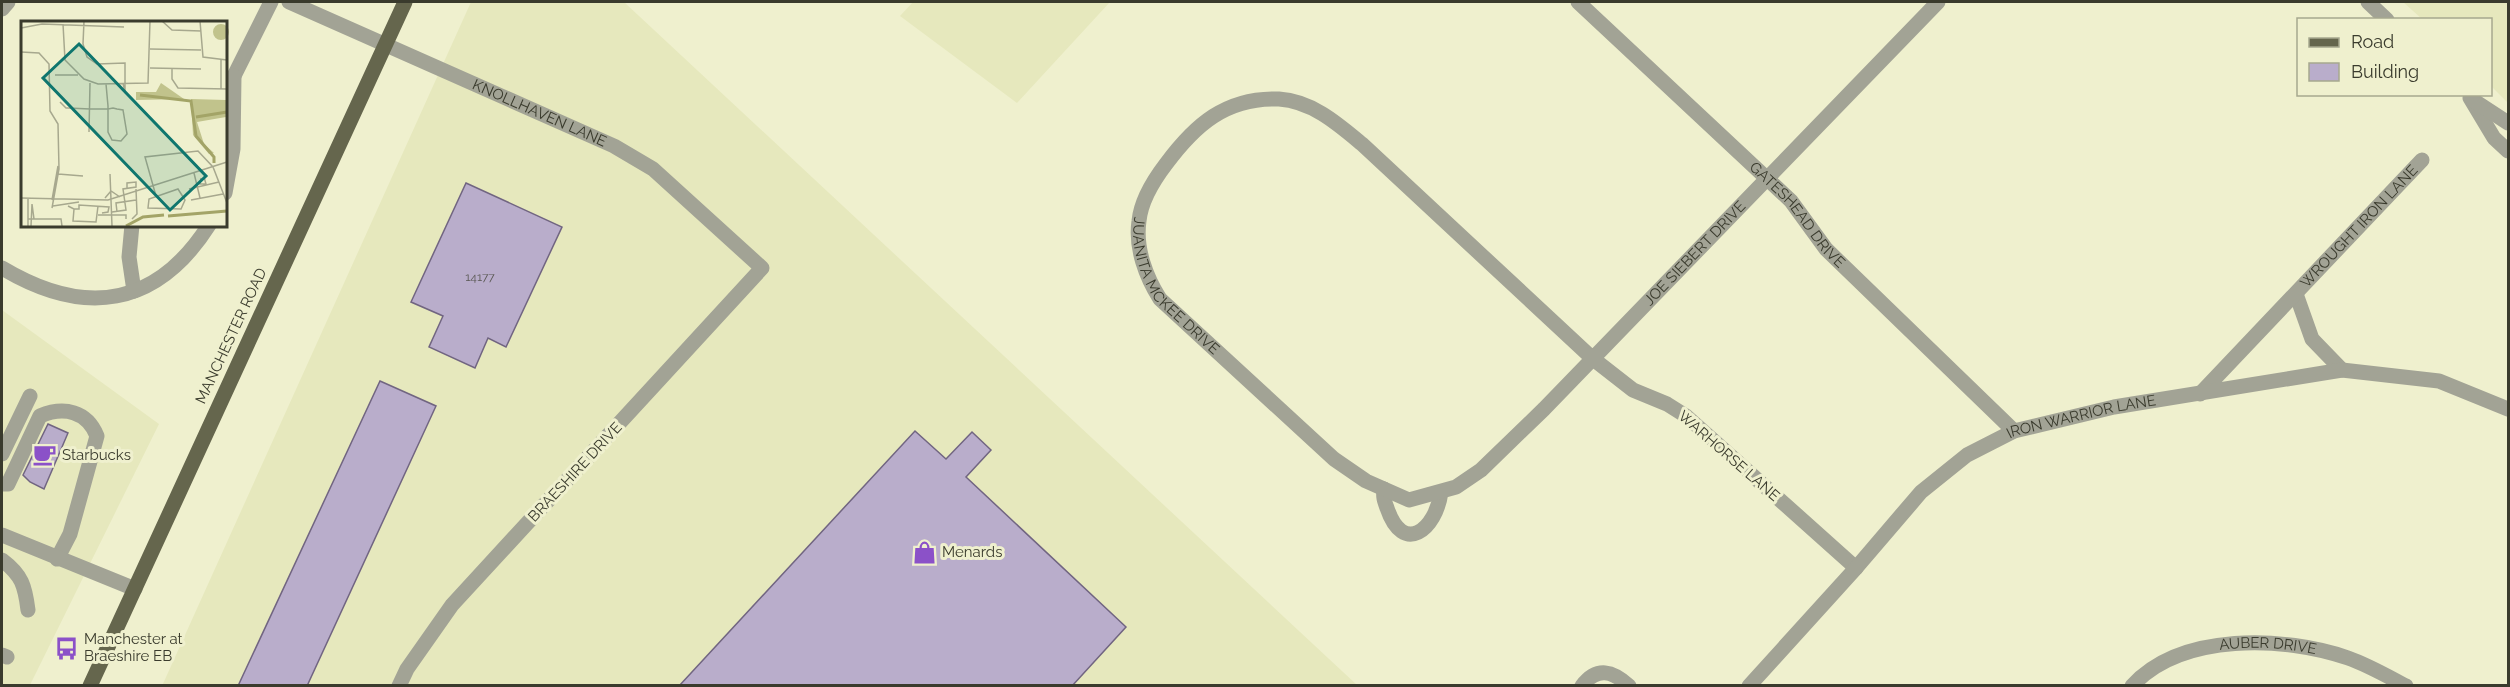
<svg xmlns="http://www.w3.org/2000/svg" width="2510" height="687" font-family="Raleway,sans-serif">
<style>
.built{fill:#e6e8bd}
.building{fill:#b9adcb;stroke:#716581;stroke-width:1.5}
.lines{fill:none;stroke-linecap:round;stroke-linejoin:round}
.minor{stroke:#a2a395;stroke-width:15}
.major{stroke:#65664d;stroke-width:15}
.labels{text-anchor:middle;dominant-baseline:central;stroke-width:6;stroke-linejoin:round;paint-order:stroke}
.number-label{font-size:12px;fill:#5a5854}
.street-label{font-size:15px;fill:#3a3b2d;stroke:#eff0ce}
.poi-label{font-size:15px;fill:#3a3b2d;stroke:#eff0ce;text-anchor:start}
.inset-river{fill:none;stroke:#a3a467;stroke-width:3}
.inset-road{fill:none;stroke:#a7a88e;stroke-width:1.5}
.view{fill:#0f766e;fill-opacity:0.15;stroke:#0f766e;stroke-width:3}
.inset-edge{fill:none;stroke:#3a3b2d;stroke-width:3}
</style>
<rect width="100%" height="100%" fill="#eff0ce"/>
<!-- built -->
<path class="built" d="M471 2H624L1357 685 162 686Z
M913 2H1110L1017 103 900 16Z
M2403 2H2508V103L2491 86 2490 20 2422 19Z
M2 310 159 424 30 685H2Z"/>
<!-- building -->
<path class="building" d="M466 183 562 227 506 347 488 338 475 368 429 347 443 316 411 302Z
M380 381 436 406 307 686H238Z
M48 424 68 433 44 489 30 482 23 475Z
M915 431 946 459 972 432 991 450 966 477 1126 627 1072 686H679Z"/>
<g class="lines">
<!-- minor -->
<g class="minor">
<path id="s1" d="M289 2 614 146 653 169 762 268 452 605 407 669 399 686"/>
<path id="s2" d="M1578 2 1791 201 1826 249 2014 431"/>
<path d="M2368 2 2387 20"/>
<path d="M2 9 8 2"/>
<path d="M227 84 234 76 271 2"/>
<path d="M2470 98 2494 138 2508 151"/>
<path d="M2473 100 2508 123"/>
<path d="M225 193 233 149 234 76"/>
<path d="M132 225 129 257 134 291"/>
<path d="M2 268C84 317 156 308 209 225"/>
<path d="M2296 294 2312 339 2342 370"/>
<path id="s3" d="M2200 394 2422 160"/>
<path d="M2 454 30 396"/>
<path d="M2 484H8L40 416C64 406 87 411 97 436L70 534 57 559"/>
<path d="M1384 489C1383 497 1384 500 1387 508 1403 556 1436 530 1441 492"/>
<path d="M2 535 135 589"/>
<path d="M2 560C22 575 25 586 28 610"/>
<path id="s4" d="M1856 568 1686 416 1667 404 1633 390 1592 358 1362 144C1338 124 1312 101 1279 99 1226 97 1195 125 1166 164 1153 181 1141 200 1139 221 1135 248 1146 277 1160 299L1334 459 1366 481 1409 500 1456 487 1481 470 1544 409 1938 2"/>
<path d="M2 655 7 657"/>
<path d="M1582 686C1597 666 1613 671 1629 686"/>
<path id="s5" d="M1749 686 1856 568 1921 492 1967 455 2014 431 2114 407 2342 370 2439 381 2508 409"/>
<path id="s6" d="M2132 686C2181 632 2285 636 2348 658 2368 665 2387 676 2406 686"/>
</g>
<!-- major -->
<path class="major" d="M90 686 405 2"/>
</g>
<!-- icons -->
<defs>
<symbol id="cafe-bare" viewBox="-9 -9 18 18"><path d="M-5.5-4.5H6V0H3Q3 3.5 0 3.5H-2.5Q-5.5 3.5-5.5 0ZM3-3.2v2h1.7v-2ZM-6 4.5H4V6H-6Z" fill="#8b51c8" stroke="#eff0ce" stroke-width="2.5" paint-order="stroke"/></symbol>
<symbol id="shop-bare" viewBox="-9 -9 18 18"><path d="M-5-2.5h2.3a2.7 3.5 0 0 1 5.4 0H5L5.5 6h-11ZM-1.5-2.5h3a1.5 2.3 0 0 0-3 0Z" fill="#8b51c8" stroke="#eff0ce" stroke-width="2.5" paint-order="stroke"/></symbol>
<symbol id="bus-bare" viewBox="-9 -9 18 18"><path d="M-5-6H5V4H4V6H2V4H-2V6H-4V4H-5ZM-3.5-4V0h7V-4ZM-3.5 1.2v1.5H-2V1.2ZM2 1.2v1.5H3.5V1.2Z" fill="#8b51c8" stroke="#eff0ce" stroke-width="2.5" paint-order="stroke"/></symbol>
</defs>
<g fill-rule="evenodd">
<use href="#cafe-bare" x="28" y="438" width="33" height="33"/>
<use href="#shop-bare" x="908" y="536" width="33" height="33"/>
<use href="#bus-bare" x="50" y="632" width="33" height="33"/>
</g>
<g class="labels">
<!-- number labels -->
<g class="number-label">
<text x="480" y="277">14177</text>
</g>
<!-- street labels -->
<g class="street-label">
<text stroke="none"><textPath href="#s1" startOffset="274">KNOLLHAVEN LANE</textPath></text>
<text stroke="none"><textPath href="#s2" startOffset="306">GATESHEAD DRIVE</textPath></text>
<text stroke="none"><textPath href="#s3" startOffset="231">WROUGHT IRON LANE</textPath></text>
<text stroke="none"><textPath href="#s4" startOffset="1738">JOE SIEBERT DRIVE</textPath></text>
<text stroke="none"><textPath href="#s4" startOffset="1028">JUANITA MCKEE DRIVE</textPath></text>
<text transform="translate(231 336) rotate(-65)">MANCHESTER ROAD</text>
<text stroke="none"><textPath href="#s5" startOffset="440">IRON WARRIOR LANE</textPath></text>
<text transform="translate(1729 456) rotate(41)">WARHORSE LANE</text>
<text transform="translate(575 472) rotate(-47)">BRAESHIRE DRIVE</text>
<text stroke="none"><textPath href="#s6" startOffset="147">AUBER DRIVE</textPath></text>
</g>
<!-- poi labels -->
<g class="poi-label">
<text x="62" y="455">Starbucks</text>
<text x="942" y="552">Menards</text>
<text x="84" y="639">Manchester at<tspan x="84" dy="17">Braeshire EB</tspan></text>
</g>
</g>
<!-- overview -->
<g transform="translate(21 21)">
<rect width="206" height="206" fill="#eff0ce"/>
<path d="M192 11a8 8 0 1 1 16 0a8 8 0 1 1-16 0ZM140 62 163 78 115 79V71H135ZM170 78 205 79V96L176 101 183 123 193 132 188 133 172 114Z" fill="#c1c38c"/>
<path class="inset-river" d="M119 74 170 80 175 115 193 136V142M175 96 206 91M147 195 206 190M105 205 122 196 143 194"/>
<path class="inset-road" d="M63 0 62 23 66 36 76 43 104 42V72L102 62M141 0 151 9 180 10M179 0 182 36 206 39M42 3 44 39 63 58 77 63 127 62 129 0M0 7 21 3 103 6M129 28 180 29M0 31 18 32 28 43 29 90 37 103 38 148 31 187M200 39V68M129 47 180 48M151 48V58L157 67 206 68M34 54H57M39 81 45 87H47L69 88H87L92 87 96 88 102 89 106 113 100 120 91 119 87 111V85L85 63M68 111 69 62M173 152 179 177M37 153 62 155M89 153 91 205M180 157 179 163H185L183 156M157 168 164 179 160 188 127 187 128 178ZM168 168 198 161M135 175 124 136 177 130 192 146 206 182M0 177 87 179 206 141M84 177 90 170 99 176M31 179 37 145M170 179 202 173M32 185 58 181M47 185 53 188 52 200 75 201 77 185M53 188H58V184L88 186 87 191 81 192M91 191 105 189 102 168 115 166V161L106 162V168M96 191 95 182 115 179M77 194H105V198M7 198H40L41 205M111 198 116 193 115 168M7 205V177M10 205 11 183 13 198"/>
<path class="view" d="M58 23 185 155 149 189 22 57Z"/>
<rect width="206" height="206" class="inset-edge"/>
</g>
<!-- border -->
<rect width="2510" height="687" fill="none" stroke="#3a3b2d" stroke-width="6"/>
<!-- legend -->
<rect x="2297" y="18" width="195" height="78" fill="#eff0ce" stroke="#a7a88e" stroke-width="1.5"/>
<rect x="2309" y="38" width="30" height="9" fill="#65664d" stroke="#a7a88e" stroke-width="1.5"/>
<text x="2351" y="48" font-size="18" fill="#3a3b2d">Road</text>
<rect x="2309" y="63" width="30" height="18" fill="#b9adcb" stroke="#a7a88e" stroke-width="1.5"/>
<text x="2351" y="78" font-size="18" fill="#3a3b2d">Building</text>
</svg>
